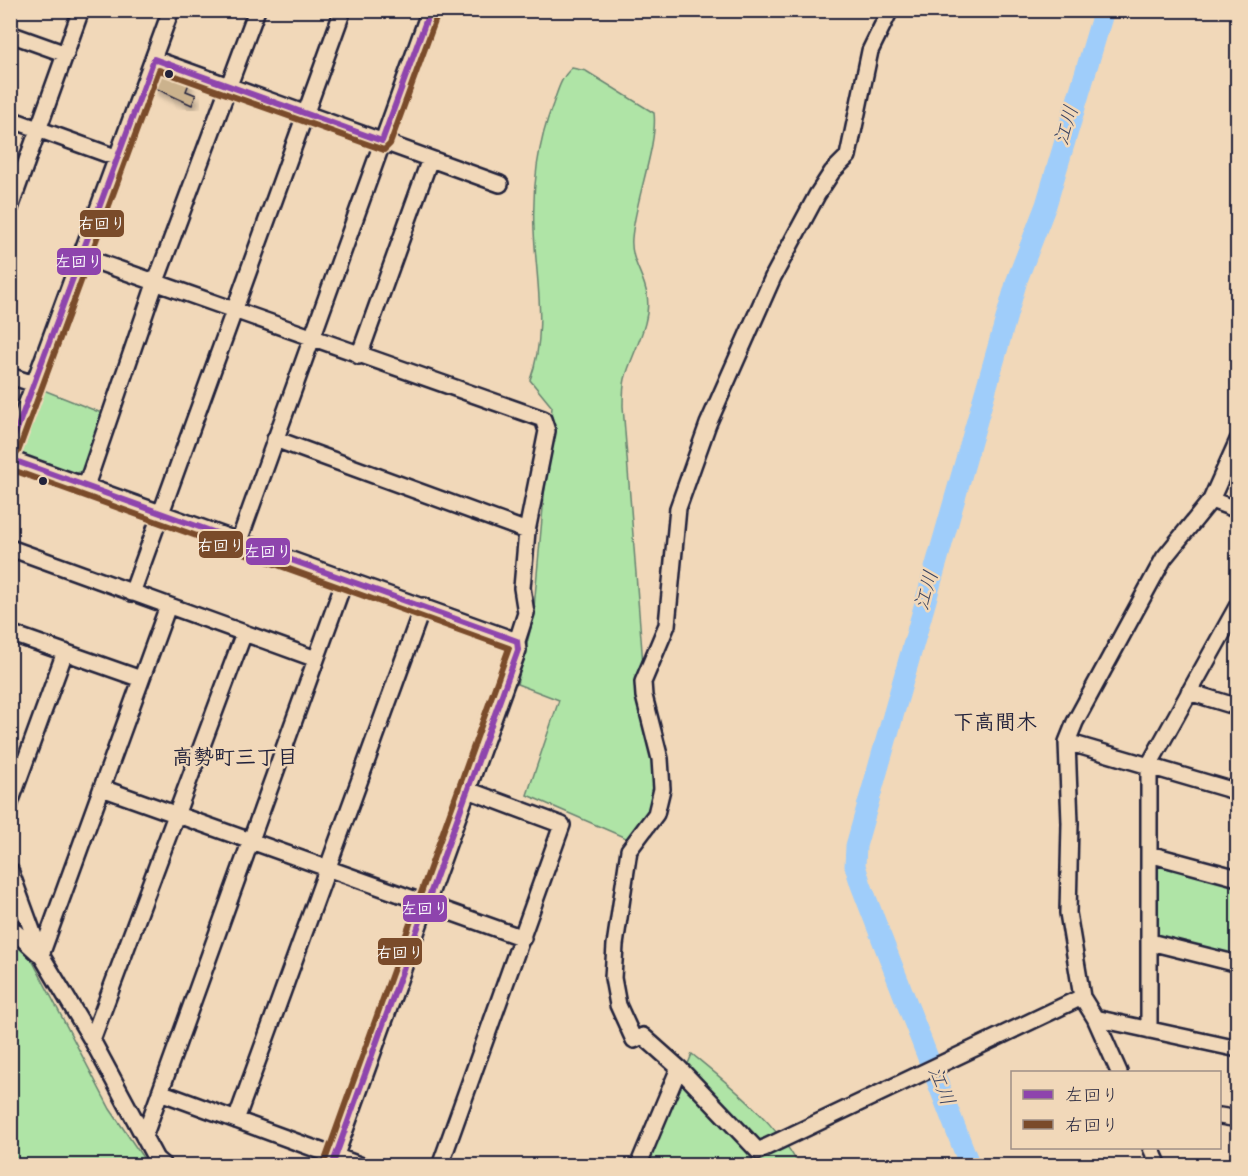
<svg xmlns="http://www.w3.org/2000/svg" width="1248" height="1176" font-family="'Gochi Hand','Klee One',sans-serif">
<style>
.green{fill:#afe4a6;stroke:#688370;stroke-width:1.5}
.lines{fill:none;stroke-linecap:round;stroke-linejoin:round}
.river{stroke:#9fcdfa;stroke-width:21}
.building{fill:#cbb28d;stroke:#22223b;stroke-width:1.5;filter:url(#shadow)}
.minor-casing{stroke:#22223b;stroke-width:20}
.minor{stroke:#f1d8b9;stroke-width:15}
.bus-1-casing{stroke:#f1d8b9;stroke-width:10}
.bus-2-casing{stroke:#f1d8b9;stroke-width:10}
.bus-1{stroke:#8e44ad;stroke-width:6}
.bus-2{stroke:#7a4b2a;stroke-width:6}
.bus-dot{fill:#22223b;stroke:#f1d8b9;stroke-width:2}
.labels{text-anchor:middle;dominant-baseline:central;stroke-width:5;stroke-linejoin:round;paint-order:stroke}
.water-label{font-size:20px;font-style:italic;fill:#3b4461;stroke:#f1d8b9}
.quarter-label{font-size:21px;font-weight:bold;fill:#22223b;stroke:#f1d8b9}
.line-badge{stroke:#f1d8b9;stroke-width:2}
.badge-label{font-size:16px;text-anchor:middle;font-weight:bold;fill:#fff}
</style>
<defs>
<filter id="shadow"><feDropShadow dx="3" dy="5.5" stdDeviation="3" flood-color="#0004"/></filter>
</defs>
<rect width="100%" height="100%" fill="#f1d8b9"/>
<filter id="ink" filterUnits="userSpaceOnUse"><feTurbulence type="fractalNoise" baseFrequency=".0167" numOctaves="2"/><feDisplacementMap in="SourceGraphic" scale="12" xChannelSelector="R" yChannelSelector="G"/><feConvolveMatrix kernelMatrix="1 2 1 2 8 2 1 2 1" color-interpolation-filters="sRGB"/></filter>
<g filter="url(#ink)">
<!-- green -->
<path class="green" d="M572 68 586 71 654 113C658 144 635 201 632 238 630 261 644 274 647 295 652 322 632 353 625 379 623 388 623 397 623 406L643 664 662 789 635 842 527 795 559 700 517 684 533 619 552 407 530 380C548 332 536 280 534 230 532 188 538 142 553 104 558 90 561 77 572 68Z
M41 389 104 414 83 470 74 475 21 458 18 448Z
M1161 862 1237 883V958L1162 939 1154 931 1153 868Z
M10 918 110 1109 148 1165H11Z
M692 1054C732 1087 773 1119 799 1165L647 1166Z"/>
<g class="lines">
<!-- river -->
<path class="river" d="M970 1166 861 885 855 866 856 846 1017 280 1046 205 1104 10"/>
</g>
<!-- building -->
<path class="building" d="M158 73 169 76 170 73 190 81 186 91 196 95 192 105 155 88Z"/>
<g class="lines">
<defs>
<path id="minor" d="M890 10 870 51 848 156 832 172 817 195 773 277 708 424 678 508 667 625 643 682 644 696 660 759 662 789 656 814 629 850 615 945 613 978 618 1005 634 1040 643 1036 679 1068 758 1151 1082 997
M10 34 66 54
M154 59 500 184
M10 119 118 158
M10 208 81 10
M81 256 543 419 547 431 527 531 522 588 526 613 517 641
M359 356 430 159
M10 376 34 384
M275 439 527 531
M10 449 171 10
M10 459 517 641 518 650 332 1166
M86 486 155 284 257 10
M1211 500 1238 510
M239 541 430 10
M10 548 316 659
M132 593 343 10
M10 633 141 679
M1189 692 1238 707
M1067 742 1238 792
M102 788 523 938
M10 803 65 652
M1149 854 1238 878
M10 870 41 955 92 1040 156 1159 164 1166
M10 927 38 953
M1150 942 1238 964
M41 955 168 606
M1095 1018 1238 1049
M1149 1030V765L1238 605
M92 1040 244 633
M1119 1072 1095 1018 1082 997 1068 913 1070 823 1067 742 1075 722 1164 558 1211 500 1238 440
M160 1092 362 1166
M1220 1116 1238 1119
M236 1120 423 606
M144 1137 345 579
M1151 1148 1159 1166
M440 1166 562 825 468 790
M638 1166 679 1068"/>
</defs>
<!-- minor casing -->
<use href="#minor" class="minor-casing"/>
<!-- minor -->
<use href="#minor" class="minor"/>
<defs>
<path id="bus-1" d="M10 448 154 59 382 141 430 10
M10 459 517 641 518 650 332 1166"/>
<path id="bus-2" d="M18 452 159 70 384 150 390 144 438 13
M10 469 509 648 324 1163"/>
</defs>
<!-- bus-1 casing -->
<use href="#bus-1" class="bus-1-casing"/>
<!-- bus-2 casing -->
<use href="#bus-2" class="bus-2-casing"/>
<!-- bus-1 -->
<use href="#bus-1" class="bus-1"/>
<!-- bus-2 -->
<use href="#bus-2" class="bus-2"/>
</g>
</g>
<!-- markers -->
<g class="bus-dot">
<circle cx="169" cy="74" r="5"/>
<circle cx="43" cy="481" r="5"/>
</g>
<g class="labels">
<!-- water labels -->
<g class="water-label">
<text transform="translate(1069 126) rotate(-73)">江川</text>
<text transform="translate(929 591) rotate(-74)">江川</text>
<text transform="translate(939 1087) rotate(69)">江川</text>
</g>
<!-- quarter labels -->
<g class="quarter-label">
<text x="995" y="725">下高間木</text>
<text x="235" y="760">高勢町三丁目</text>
</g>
</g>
<g class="line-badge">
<rect x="79" y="209" width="46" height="29" rx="6" fill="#7a4b2a"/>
<rect x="56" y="247" width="46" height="29" rx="6" fill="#8e44ad"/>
<rect x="198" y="530" width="46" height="29" rx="6" fill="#7a4b2a"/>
<rect x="245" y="537" width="46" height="29" rx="6" fill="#8e44ad"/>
<rect x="402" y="894" width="46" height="29" rx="6" fill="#8e44ad"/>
<rect x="377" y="937" width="46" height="29" rx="6" fill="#7a4b2a"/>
</g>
<g class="badge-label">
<text x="102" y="229">右回り</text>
<text x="79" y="267">左回り</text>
<text x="221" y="551">右回り</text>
<text x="268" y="557">左回り</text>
<text x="425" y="914">左回り</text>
<text x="400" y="958">右回り</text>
</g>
<!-- margin -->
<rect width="1248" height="1176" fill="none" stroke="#f1d8b9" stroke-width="36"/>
<rect x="18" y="18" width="1212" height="1140" fill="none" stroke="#22223b" stroke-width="2" filter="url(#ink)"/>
<!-- legend -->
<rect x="1011" y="1071" width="210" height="78" fill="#f1d8b9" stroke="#9e8f87" stroke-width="1.5"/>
<rect x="1023" y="1090" width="30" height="9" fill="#8e44ad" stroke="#9e8f87" stroke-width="1.5"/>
<text x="1065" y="1101" font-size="18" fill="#22223b">左回り</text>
<rect x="1023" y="1120" width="30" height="9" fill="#7a4b2a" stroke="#9e8f87" stroke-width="1.5"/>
<text x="1065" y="1131" font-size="18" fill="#22223b">右回り</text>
</svg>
